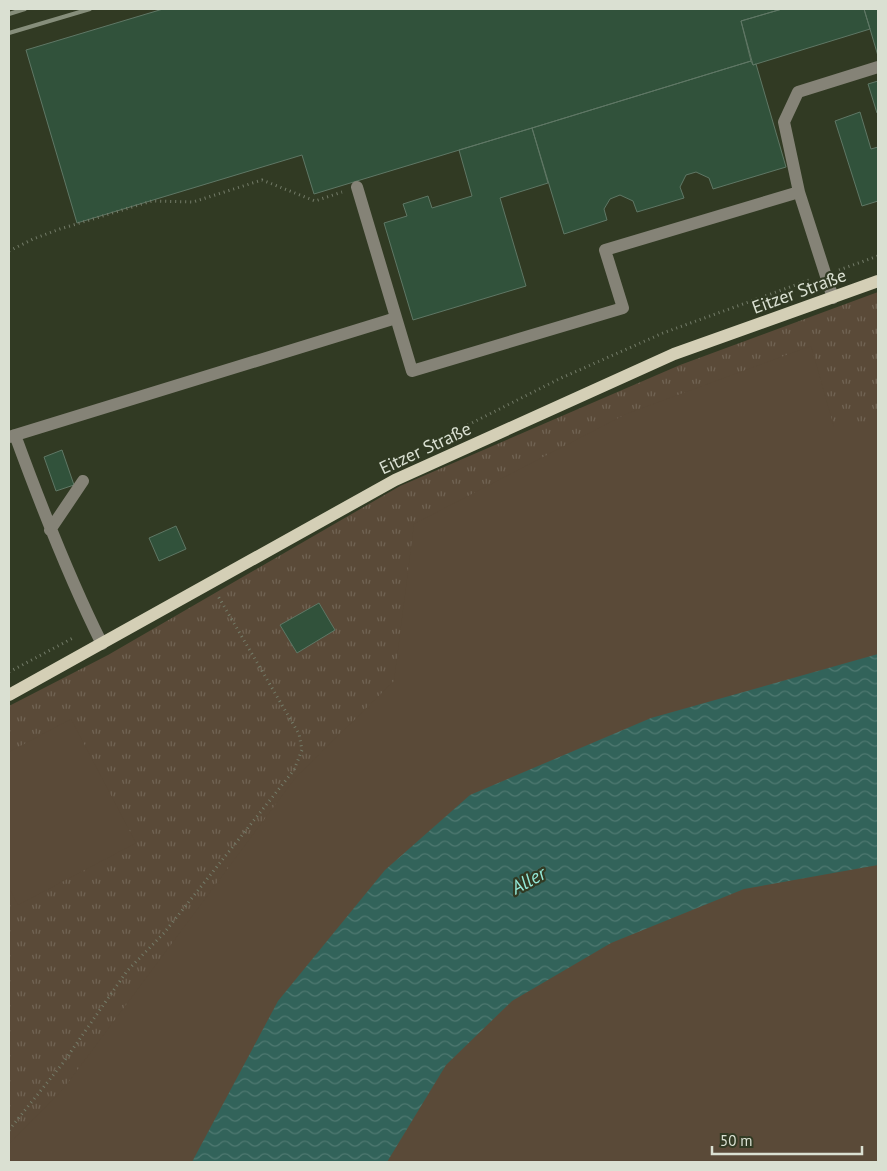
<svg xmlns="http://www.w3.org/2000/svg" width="887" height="1171" font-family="'PT Sans',sans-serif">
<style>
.grass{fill:url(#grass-tufts)}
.park{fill:#5a4a38}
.water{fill:url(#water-waves)}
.building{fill:#31523b;stroke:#5f7765}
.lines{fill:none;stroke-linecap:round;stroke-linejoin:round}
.path{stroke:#747c69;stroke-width:3;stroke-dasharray:1 4;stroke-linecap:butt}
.minor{stroke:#858377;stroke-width:12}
.major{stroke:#d4cfb6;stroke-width:12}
.rail{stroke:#868e7b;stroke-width:4}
.labels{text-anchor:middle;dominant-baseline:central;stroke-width:4.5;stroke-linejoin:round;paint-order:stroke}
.street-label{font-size:18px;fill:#dae0d2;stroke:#313a23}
.water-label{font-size:19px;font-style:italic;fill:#94e9d8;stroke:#313a23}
</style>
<defs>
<pattern id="grass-tufts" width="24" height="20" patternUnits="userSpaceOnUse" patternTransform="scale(1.25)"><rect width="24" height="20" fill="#5a4a38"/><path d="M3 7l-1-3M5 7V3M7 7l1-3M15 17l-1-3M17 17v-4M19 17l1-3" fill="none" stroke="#716454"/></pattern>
<pattern id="water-waves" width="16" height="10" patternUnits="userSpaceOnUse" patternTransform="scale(1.25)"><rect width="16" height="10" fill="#32635a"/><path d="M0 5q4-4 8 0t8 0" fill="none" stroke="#4f7971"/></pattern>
</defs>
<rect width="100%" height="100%" fill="#313a23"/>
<!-- grass -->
<path class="grass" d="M878 292V652L9 1162V706L108 655 400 486 680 365Z"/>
<!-- park -->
<path class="park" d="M811 346 834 427H878V1162H9V1144L64 1088 296 777 394 681 414 524 626 414Z
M71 719 136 843 18 905 9 888V752Z"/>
<!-- water -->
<path class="water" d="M878 654V865L744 889 611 943 512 1001 446 1065 387 1162H192L278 1001 385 870 470 795 651 718Z"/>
<!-- building -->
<path class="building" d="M163 9H782L741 21 751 61 532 128 314 194 302 155 77 223 26 50Z
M782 9H864L870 29 753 65 741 21Z
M864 9H878V56L870 29Z
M751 61 753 65 756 64 786 167 713 189 709 178 696 172 686 175 680 187 684 198 637 212 633 201 620 195 610 199 604 209 607 220 564 234 532 128Z
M878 81V113H877L868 84Z
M860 112 871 149 878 147V201L862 206 835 121Z
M532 128 548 183 500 198 526 286 413 320 384 223 407 216 403 204 428 196 432 208 472 196 459 150Z
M62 450 74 485 56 491 44 457Z
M176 526 186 549 159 561 149 538Z
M319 603 335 630 297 653 280 625Z"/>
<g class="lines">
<!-- path -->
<path class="path" d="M9 251 33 239 60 229 152 201 193 202 262 180 315 201 342 192
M839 270 878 256
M432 443 559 379 663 333 812 279
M9 672 73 638
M9 1130 63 1063 127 971 164 933 294 770 302 750 299 734 218 596"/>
<!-- minor -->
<path class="minor" d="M357 187 412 371 623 308 605 250 799 192 833 298
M799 192 784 122 798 92 878 67
M15 435C41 506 68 576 102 644
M9 437 396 318
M50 530 83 481"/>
<!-- major -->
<path class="major" d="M9 695 395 480 674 354 878 281"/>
<!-- rail -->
<path class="rail" d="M9 14 25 9
M9 33 90 9"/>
</g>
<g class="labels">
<!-- street labels -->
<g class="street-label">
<text transform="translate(799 291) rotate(-20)">Eitzer Straße</text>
<text transform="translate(425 448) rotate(-25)">Eitzer Straße</text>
</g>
<!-- water labels -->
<g class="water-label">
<text transform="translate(528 880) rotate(-29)">Aller</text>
</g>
</g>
<!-- border -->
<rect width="887" height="1171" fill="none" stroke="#dae0d2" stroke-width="20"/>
<!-- scale -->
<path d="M712 1146v8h150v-8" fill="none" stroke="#dae0d2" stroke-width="2.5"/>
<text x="720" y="1146" font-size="15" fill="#dae0d2" stroke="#313a23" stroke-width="4" paint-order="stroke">50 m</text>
</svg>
